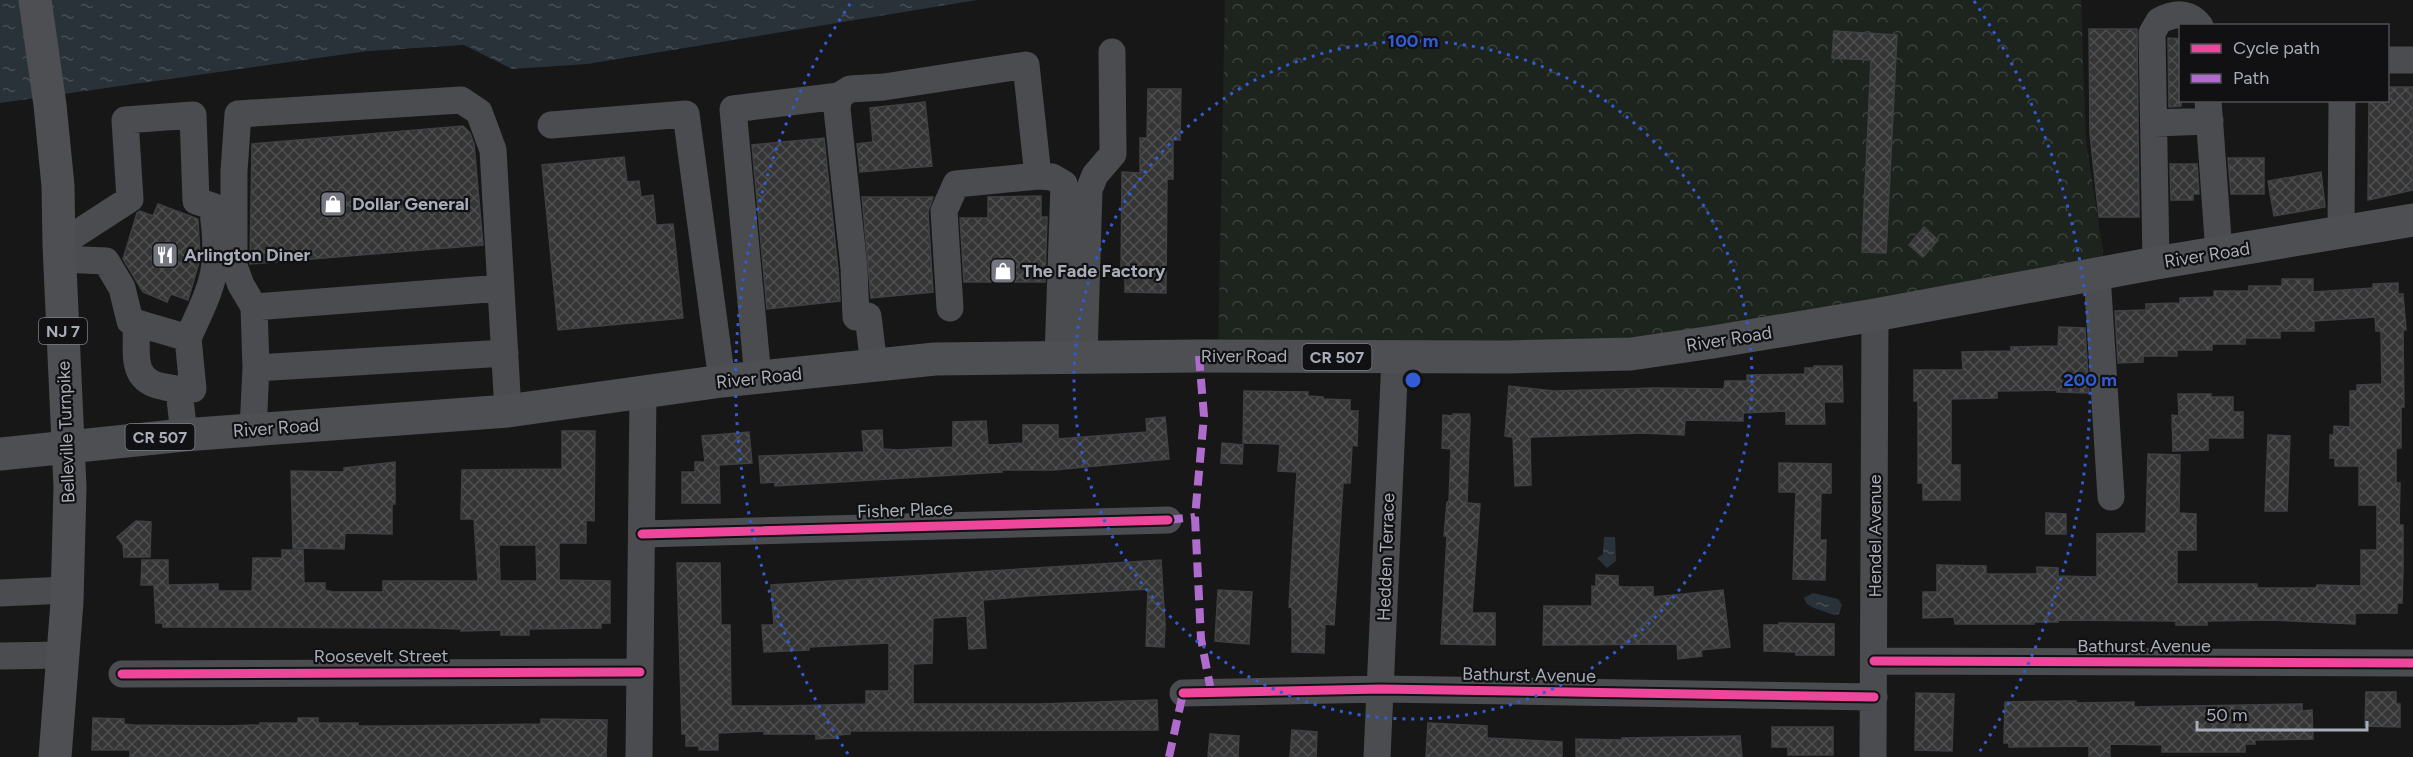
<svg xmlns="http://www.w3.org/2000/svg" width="2413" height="757" font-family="Figtree,sans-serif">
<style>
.park{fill:url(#park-crowns)}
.water{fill:url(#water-ripples)}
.building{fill:url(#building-cross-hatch);stroke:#3f4043;stroke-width:1.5;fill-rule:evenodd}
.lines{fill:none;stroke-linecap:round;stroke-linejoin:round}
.minor{stroke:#4b4c50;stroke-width:27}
.major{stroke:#4d4f52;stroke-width:33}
.quiet{stroke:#b06ccc;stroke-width:8;stroke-dasharray:15 8;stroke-linecap:butt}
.cycleway-casing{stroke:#111113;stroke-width:13}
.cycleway{stroke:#ed469a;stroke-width:9}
.ring{fill:none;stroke:#325cd3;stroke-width:3;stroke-dasharray:3 6}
.labels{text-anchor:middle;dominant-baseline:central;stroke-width:4.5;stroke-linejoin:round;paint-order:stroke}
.shield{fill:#111113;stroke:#7b7e86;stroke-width:1.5}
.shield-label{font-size:16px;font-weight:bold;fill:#a8adb8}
.poi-label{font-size:18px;font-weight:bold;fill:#a8adb8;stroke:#111113;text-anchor:start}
.street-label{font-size:18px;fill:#a8adb8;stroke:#111113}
.centre{fill:#325cd3;stroke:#111113;stroke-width:3}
.ring-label{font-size:18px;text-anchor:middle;font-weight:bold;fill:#325cd3;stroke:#111113;stroke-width:4.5;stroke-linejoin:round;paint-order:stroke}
</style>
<defs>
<pattern id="park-crowns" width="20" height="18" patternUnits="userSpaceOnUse" patternTransform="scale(1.5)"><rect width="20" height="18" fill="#1d241e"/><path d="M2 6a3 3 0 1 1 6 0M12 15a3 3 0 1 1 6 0" fill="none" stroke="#3b413d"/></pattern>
<pattern id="water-ripples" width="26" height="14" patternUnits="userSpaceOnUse" patternTransform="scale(1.5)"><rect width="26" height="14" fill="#2a3239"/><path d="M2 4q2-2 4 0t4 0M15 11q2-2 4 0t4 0" fill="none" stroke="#464d54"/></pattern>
<pattern id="building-cross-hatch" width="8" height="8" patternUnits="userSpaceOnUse" patternTransform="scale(1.5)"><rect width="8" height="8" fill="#353536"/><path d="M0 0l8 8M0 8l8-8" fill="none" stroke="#4f5051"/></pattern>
</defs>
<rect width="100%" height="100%" fill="#171717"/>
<!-- park -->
<path class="park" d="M1225 0H2081L2086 140 2106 272 1713 342 1218 356Z"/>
<!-- water -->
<path class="water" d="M0 0H977L587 64 512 69 464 45 368 51 0 103Z
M1604 537H1615L1616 561 1607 568 1597 558 1603 554Z
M1813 593 1838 599 1842 605 1839 614 1834 615 1814 608 1807 604 1804 598Z"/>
<!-- building -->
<path class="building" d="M2089 29H2137L2139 217H2099L2090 134Z
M1834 31 1897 35 1886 253 1862 252 1871 60 1832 58Z
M2168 38 2181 39V106L2169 107Z
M2388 87H2413V190L2368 200 2369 100H2388Z
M1148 89H1181L1180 140H1173V179H1167L1166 293 1125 292V274H1121L1122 172 1140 173V138H1147Z
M925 102 932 166 860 172 857 144 873 142 870 108Z
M463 126 470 133 474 144 483 245 250 264 252 144Z
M824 138 838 269 840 301 767 309 752 145Z
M624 157 627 182 639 181 641 197 653 195 656 225 673 224 683 318 558 330 542 165Z
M2228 158H2264V194H2231Z
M2170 164H2197L2199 194H2193V200H2171Z
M2321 172 2325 207 2274 216 2268 181Z
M1041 196V217H1047L1045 282H964L960 218H988V197Z
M862 197H933L928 212 933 292 871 298Z
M158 204 198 219 200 259 188 300 171 294 167 302 143 292 123 259 137 213 140 211 153 216Z
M1924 227 1938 240 1923 257 1909 245Z
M2282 279H2313V292L2373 288V284L2398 283V294H2403L2406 330H2403L2404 407H2401V448H2396V483H2400L2399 525H2403V568L2402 603H2397V613H2355V624L2270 620 2207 621V625H2176V621L2058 620V622H2034V624H1955L1954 617 1923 618V592H1937V565L1986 566V574H2037V567L2058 568V576L2097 577V534L2146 533 2148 454 2180 455 2179 513 2196 514V550H2177V584H2257V588H2316L2317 585 2361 586V550H2377V505H2359V466H2335V458H2330V435H2334V426L2350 427V391H2357V385L2382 384 2381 331H2376L2375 317 2314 321V331H2280V338H2245V344H2212V350H2177V356H2143V362L2118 363 2115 311 2146 310V304L2180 303V298L2214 297V291H2249V286H2282Z
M2059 327 2085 328 2089 393 2057 392V390L1997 391V398L1951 399V465H1960V500H1923V483H1918V401H1914V370H1963L1962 352 2011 351V347L2058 346Z
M1814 366H1842L1843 402H1824L1825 424H1786V411L1743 413V421L1685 420 1684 435 1643 433 1533 437 1530 438 1531 485 1515 486 1513 437 1505 436 1509 386 1554 391 1654 388 1724 389 1725 381H1747V375L1805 374V368H1814Z
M1244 391 1308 392V396L1323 397V399L1350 400V411H1358L1357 446 1352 445 1350 483H1343L1334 625 1325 624 1324 653 1292 652V608L1289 607 1297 472 1278 471 1280 444 1243 443Z
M2178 394H2211V397H2233V412H2243V438H2208V450L2173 451 2172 415 2179 416Z
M1453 414H1469L1470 417 1467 503 1480 504 1472 613H1495V645L1441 644 1447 536H1444L1447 502H1449L1451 449 1442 448 1443 415 1453 416Z
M1165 417 1169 459 1054 470H1002V472L775 486V482L761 483 759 456 864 452 862 431 882 430 883 449 897 450 953 447V422L986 421 988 445 1023 443V425H1058V439L1147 432 1146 419Z
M562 431H595L594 521 586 520V543H559V580L610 581V623H601V628L529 629V635H501V630L461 631V629L429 628 163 627V623H156L154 585H166H141L142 560H168V585L218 584V591H252L253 558H282V550H303L304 583H325V590L332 592H383V581H478L474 519H461L462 470 562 469ZM499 545H536L537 581H500Z
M749 432 752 463 719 465 720 503H682V472H695V462H705L702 436Z
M2268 435 2290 436 2287 511H2265Z
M1222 443 1243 445 1242 464 1221 463Z
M395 462V504H392V534L345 533 344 549 293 548 291 471 344 472V468Z
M1779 463 1831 464V493H1821L1820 540H1826L1825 580 1793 579 1796 492H1779Z
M2046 513 2066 514V534H2046Z
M136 521 151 522 150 557H124L123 545 117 537Z
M1161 560 1165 625 1164 647 1146 646 1148 589 1030 596 983 600 986 648 969 649 967 616 933 618 932 663 913 664V704H1039L1157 700 1158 730 850 731V734L838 735V738L816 739V734H764V731L718 733V750H699V746H686V734H682L677 563H720L721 625H730L731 706H782L866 704V691H889V643L809 647V650L764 652 762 625H774L771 585Z
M1596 575 1618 576V586L1622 587H1653V597L1723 590 1730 647 1701 650 1702 656 1678 659 1677 644 1543 645 1544 606H1592V586L1596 587Z
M1218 590 1252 592 1249 644 1215 641Z
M1779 623 1834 624V655H1796V652L1764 651V625H1779Z
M2366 692H2396V704H2400V727L2365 726Z
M1916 693 1954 694 1952 751 1915 750Z
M2076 701V703L2134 702V707L2302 704V711L2312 710 2313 739 2255 740V744H2245V752H2162V745L2110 744V757H2089V746L2009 747V743H2004L2005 702Z
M93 718 124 719V724L133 725 226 726 260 725V723H298V718H318V723H358V726H388L541 724V719L607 720 606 757H130V750H92Z
M1428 723 1487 726V738L1562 742V757H1426Z
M1772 727H1833V755H1788V747H1772Z
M1292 730 1317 732 1316 757H1290Z
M1210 734 1239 736 1238 757H1208Z
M1740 736 1742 757H1576V739L1622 740V738Z"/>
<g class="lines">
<!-- minor -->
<path class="minor" d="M2388 60H2413
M2208 100 2219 253
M2154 123 2210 121
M551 125 686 114 722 381
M2341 232 2342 100
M59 245 130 199 125 120 193 115 196 201 212 206C222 268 213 284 188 338L130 321 122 288 106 261 59 259
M2156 263 2152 33 2159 21C2174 13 2189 11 2200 26
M2097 274 2111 497
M254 307 501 288
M950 308 944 211 956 184 1038 176
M868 316 874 366
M856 317 854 268 837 109 839 96 850 89 884 87 1026 65 1038 176 1052 177 1064 184 1058 357
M136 323C138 353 128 381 165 387 174 389 184 391 193 389L188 338
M1084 357 1089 190 1095 175 1113 154 1112 52
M256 368 505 353
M758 378 733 109 839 96
M179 390 184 435
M253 430 256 368 254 307 241 285 234 266V171L238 114 461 100 479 112 493 150 508 411
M642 534 1168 520
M0 593 67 590
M0 656 63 655
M1874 661 2413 663
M122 674 640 672
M1183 693 1381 689 1874 697
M639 757 643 393
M1377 757 1395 357
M1873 757 1875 315"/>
<!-- major -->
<path class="major" d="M35 0 50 105 58 186 59 245 70 487 67 602 55 757
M0 454 184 435 508 411 722 381 935 359 1199 356 1507 357 1631 354 1713 342 1875 315 2156 263 2413 220"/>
<!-- quiet -->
<path class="quiet" d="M1199 356 1204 416 1195 517 1201 639 1211 691
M1168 520 1195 517
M1169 757 1183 693"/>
<defs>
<path id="cycleway" d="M642 534 1168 520
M1874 661 2413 663
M122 674 640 672
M1183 693 1381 689 1874 697"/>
</defs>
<!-- cycleway casing -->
<use href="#cycleway" class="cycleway-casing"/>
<!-- cycleway -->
<use href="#cycleway" class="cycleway"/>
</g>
<!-- distance rings -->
<g class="ring">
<circle cx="1413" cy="380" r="339"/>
<path d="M848 754A677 677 0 0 1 852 1M1974 1A677 677 0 0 1 1978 754"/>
</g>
<!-- icons -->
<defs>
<symbol id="shop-square" viewBox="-11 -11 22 22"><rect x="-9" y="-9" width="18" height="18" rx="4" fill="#757880" stroke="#111113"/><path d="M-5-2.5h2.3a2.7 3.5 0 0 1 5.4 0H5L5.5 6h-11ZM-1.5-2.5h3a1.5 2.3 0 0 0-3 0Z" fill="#fff"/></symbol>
<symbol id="restaurant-square" viewBox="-11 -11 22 22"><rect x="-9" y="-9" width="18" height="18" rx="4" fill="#757880" stroke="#111113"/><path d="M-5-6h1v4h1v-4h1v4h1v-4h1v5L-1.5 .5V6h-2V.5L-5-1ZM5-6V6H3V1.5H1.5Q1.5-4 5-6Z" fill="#fff"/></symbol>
</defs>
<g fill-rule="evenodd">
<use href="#shop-square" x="318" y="189" width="30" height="30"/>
<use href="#restaurant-square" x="150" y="240" width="30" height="30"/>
<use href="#shop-square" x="988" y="256" width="30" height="30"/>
</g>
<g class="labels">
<!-- shield labels -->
<g class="shield">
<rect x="39" y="318" width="48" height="26" rx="4.5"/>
<rect x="1302.5" y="344" width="69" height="26" rx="4.5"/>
<rect x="125.5" y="424" width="69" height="26" rx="4.5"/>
</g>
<g class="shield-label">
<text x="63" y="331">NJ 7</text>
<text x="1337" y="357">CR 507</text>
<text x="160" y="437">CR 507</text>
</g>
<!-- poi labels -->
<g class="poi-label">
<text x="352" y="204">Dollar General</text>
<text x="184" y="255">Arlington Diner</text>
<text x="1022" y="271">The Fade Factory</text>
</g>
<!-- street labels -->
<g class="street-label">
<text transform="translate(2207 255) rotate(-9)">River Road</text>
<text transform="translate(1729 339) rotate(-9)">River Road</text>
<text x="1244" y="356">River Road</text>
<text transform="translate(759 378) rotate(-6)">River Road</text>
<text transform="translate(276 428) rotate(-4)">River Road</text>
<text transform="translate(66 432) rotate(-92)">Belleville Turnpike</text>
<text transform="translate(905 510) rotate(-2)">Fisher Place</text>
<text transform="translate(1875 536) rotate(-90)">Hendel Avenue</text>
<text transform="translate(1386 557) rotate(-88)">Hedden Terrace</text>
<text x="2144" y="646">Bathurst Avenue</text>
<text x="381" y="656">Roosevelt Street</text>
<text transform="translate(1529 675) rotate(1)">Bathurst Avenue</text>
</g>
</g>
<circle cx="1413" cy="380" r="9" class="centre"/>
<g class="ring-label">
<text x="1413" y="47">100 m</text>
<text x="2090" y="386">200 m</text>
</g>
<!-- legend -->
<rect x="2179" y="24" width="210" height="78" fill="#111113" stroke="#4d4f55" stroke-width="1.5"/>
<rect x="2191" y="44" width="30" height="9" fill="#ed469a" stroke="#4d4f55" stroke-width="1.5"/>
<text x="2233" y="54" font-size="18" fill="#a8adb8">Cycle path</text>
<rect x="2191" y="74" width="30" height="9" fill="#b06ccc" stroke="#4d4f55" stroke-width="1.5"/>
<text x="2233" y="84" font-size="18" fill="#a8adb8">Path</text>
<!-- scale -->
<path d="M2197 721v9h170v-9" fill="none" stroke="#a8adb8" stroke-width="3"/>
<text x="2206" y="721" font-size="18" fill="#a8adb8" stroke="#111113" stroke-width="4.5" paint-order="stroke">50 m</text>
</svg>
